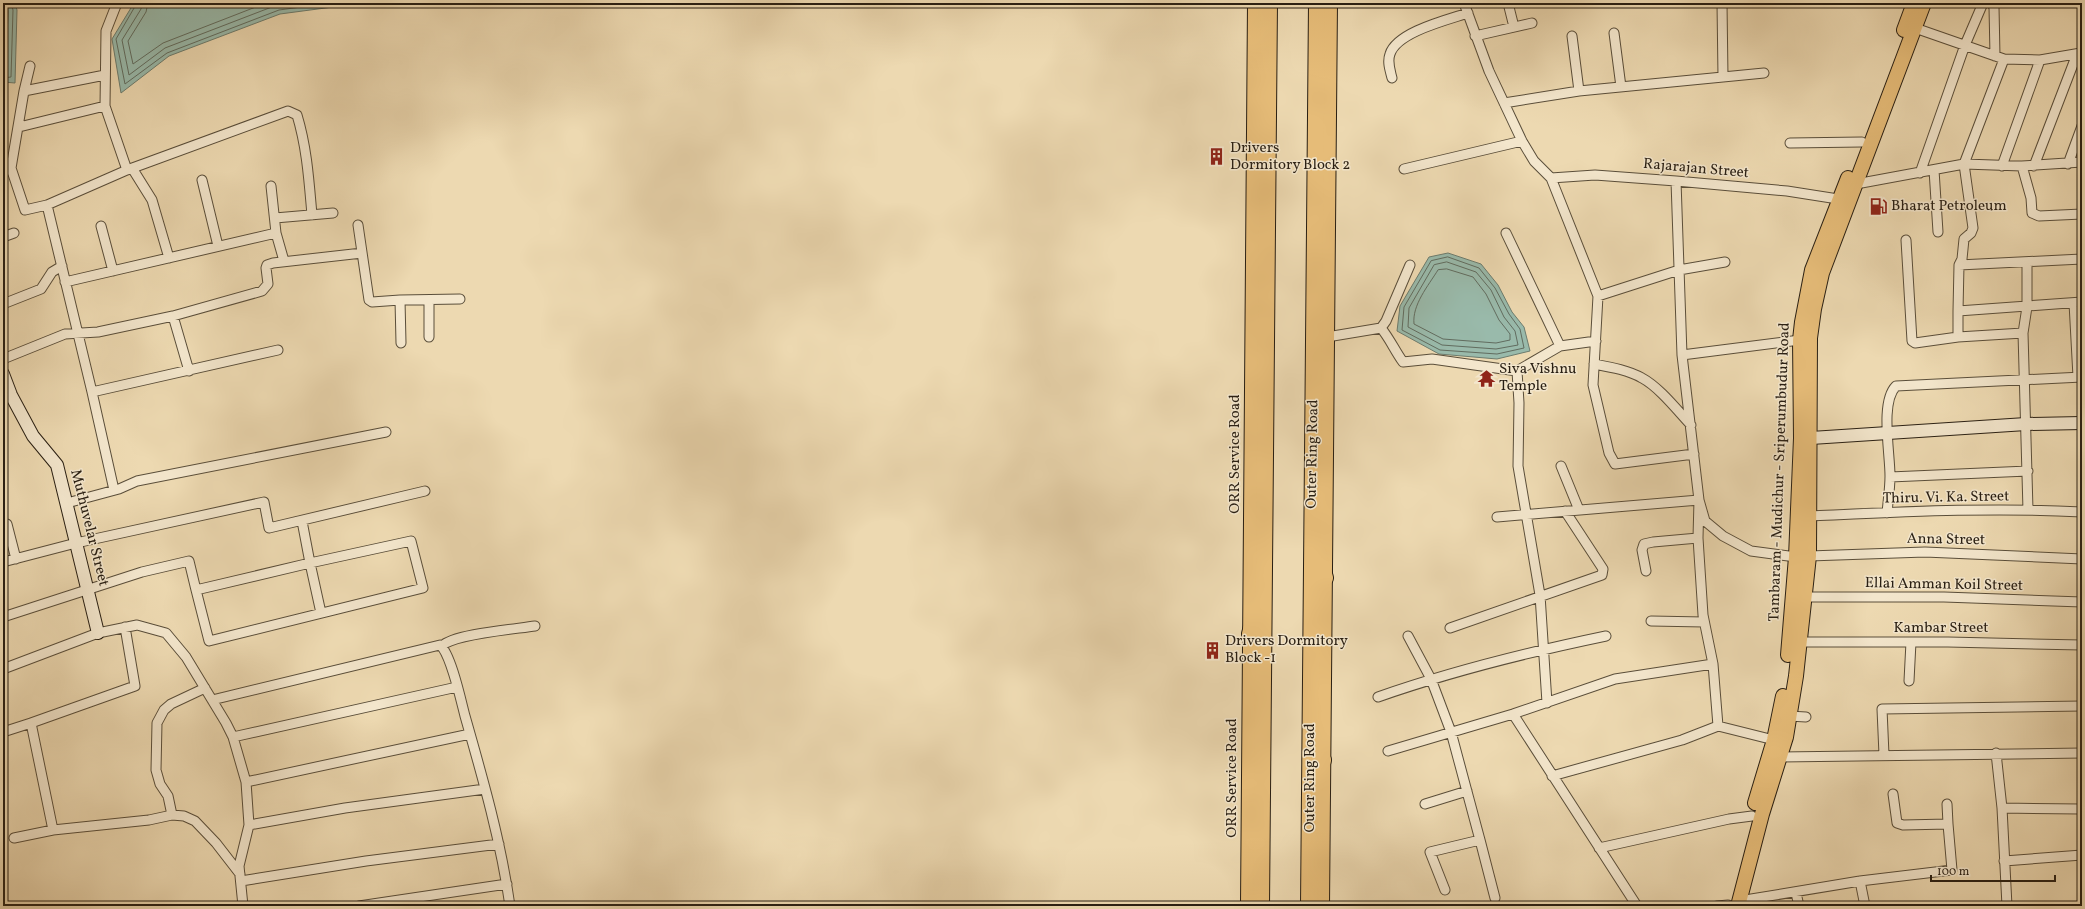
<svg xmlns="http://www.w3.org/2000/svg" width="2085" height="909" font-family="Vollkorn,serif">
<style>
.water{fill:#99baab;stroke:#6c7c6e}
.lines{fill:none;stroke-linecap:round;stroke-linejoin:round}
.shore{stroke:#616c5f;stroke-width:1}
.street-casing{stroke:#5a4e3a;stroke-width:11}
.secondary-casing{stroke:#291f13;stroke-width:14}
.primary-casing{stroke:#291f13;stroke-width:16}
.highway-casing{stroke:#291f13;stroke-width:18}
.street{stroke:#f3e6cc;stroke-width:9}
.secondary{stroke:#f3e6cc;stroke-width:12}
.primary{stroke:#e6bc78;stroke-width:14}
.highway{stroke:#e6bc78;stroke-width:16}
.labels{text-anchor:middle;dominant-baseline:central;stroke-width:3;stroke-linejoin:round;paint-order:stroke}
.poi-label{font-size:15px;fill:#291f13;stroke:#f3e6cc;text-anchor:start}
.street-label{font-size:15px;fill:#291f13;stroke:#f3e6cc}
</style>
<rect width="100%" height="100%" fill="#edd9b1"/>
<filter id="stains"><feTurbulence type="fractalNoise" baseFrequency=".005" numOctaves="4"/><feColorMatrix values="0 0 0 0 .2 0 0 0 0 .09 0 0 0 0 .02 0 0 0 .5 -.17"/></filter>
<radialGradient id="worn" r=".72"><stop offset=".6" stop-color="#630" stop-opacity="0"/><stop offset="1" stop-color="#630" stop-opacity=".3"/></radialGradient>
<!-- water -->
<path class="water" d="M3 3H15L17 10 15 83 3 82Z
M134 3H363L280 14 169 56 121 93 112 39Z
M1448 253 1481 264 1498 285 1512 312 1524 327 1530 351 1497 359 1439 354 1397 331 1400 306 1429 257Z"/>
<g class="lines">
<!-- shore -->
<path class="shore" d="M137 3 116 39 125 84 167 53 279 10 331 3
M142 3 141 9 122 40 129 75 165 48 277 5 292 3
M148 3 146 12 128 41 133 64 163 43 266 3
M3 73 6 71 8 11 6 3
M3 78 11 77 13 10 11 3
M1448 257 1479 268 1495 288 1509 314 1520 329 1524 348 1497 354 1440 350 1402 330 1404 307 1431 261Z
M1447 262 1476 272 1491 290 1504 317 1515 331 1518 345 1496 349 1442 345 1408 327 1409 308 1434 265Z
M1447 269 1473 277 1486 294 1499 320 1510 334V340L1496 343 1443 339 1414 324C1412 305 1428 286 1438 270Z"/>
<defs>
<path id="street" d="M117 3 106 31 105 106 127 170
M1464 3 1489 71 1522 141 1534 161 1551 178 1598 296 1593 385 1609 453 1615 464 1694 454
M1508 3 1514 27
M1722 3 1723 77
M1991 3 1994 7 1995 56
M1915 28 2004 59 2040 60 2002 166
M1614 33 1621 87
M1475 36 1532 23
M1572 36 1579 91
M2040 60 2081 53
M1392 78C1390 70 1387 62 1390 54 1397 32 1447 20 1468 13
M24 91 30 66
M1504 103 1579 91 1764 73
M19 127 105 106
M1790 143 1862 142
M2068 164 2082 126
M2022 166 2031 198 2032 213 2039 216 2082 214
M2034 166 2077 54
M11 168 24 91 105 75
M132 168 152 200 169 258
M1404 169 1522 141
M1934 170 1938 232
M3 172 11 168 25 210 47 205 92 392 278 350
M1920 173 1965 45 1983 3
M1551 178 1595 175 1676 181 1787 191 1838 199
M202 180 218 246
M1676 181 1682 355 1699 500 1705 521 1723 536 1751 551 1796 557
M1856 184 1964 164 2022 166 2082 162
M271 186 276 233 284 261
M47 205 127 170 288 111 297 115C307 148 309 181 312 215
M275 218 333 213
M358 225 369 300 372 302 400 300 460 299
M101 226 113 271
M1506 233 1560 346 1517 371 1519 403 1518 466 1540 595 1547 703
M3 237 14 233
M1906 240 1912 341 1915 343 1958 337V311L2082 302
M2027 262V307L2023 333 2028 510
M1959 265 2082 259
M65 282 276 233
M1598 296 1679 270 1725 262
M400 300 401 343
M2074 303 2078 377
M3 304 41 289 52 272 62 266
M1958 311 1959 265 1962 259 1964 239 1971 233 1973 228 1964 164 2004 59
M173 316 189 371
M1381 328C1390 339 1395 351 1403 362L1432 359 1517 371
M429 337V301
M1327 337 1381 328 1386 321 1410 265
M1958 337 2023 333
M1560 346 1596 341
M1682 355 1800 340
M3 359 65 334 98 332 173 316 262 291 268 284 266 268 267 265 273 263 362 253
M1594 364C1610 367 1628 370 1642 378 1659 387 1677 410 1691 425
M92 392 114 490
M1561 466 1579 510
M1890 477 2028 471
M67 503 119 489 137 481 386 432
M1887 513C1888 501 1890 488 1890 476 1890 452 1880 402 1896 386L2082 377
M1810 516C1900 512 1991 507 2082 512
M1497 517 1699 500 1698 538 1703 615 1713 664 1718 726 1774 740
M7 524 16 559
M1809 556 1925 552 2082 559
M3 562 76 543 264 502 269 528 425 491
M1646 571 1642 550 1644 544 1653 542 1698 538
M196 590 209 641 423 588 411 541 310 563 321 613
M1805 597H1944L2082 602
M3 617 142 572 189 561 196 590 310 563 302 521
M1651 621 1704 622
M1450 628 1602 575 1603 569 1565 511
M1408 636 1431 679 1451 732 1480 840 1430 852 1445 890
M1800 642H1948L2082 645
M442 646C453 634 516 629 535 626
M3 669 98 633 137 625 166 633 186 657 226 723 233 737 246 782 249 825 239 866 243 906
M1909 681 1911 642
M1378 697C1452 671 1529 652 1606 636
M212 700 440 645C451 654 461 701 465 716 483 779 501 842 510 906
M1513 714 1637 906
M1789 716 1806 717
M3 732 31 723
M233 737 457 687
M1388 751 1513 714 1615 679 1713 664
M1996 753 2002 808 2007 906
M1884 755 1882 709 2082 706
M1780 757 2082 753
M1552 776 1682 740 1718 726
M246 782 470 734
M1425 804 1467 791
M1947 804 1948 824
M2002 808 2080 809
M172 815 168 796 160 784 156 770 157 723 164 710 171 704 205 688
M249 825 345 808 485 789
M53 830 31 723 135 686 125 627
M14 838 53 830 149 820 172 815 184 816 195 821 216 843 240 874
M1480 840 1495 898
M1599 848 1729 819 1752 816
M2004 861 2082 855
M241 881 366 861 499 844
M1860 881 1865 906
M1796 893 1799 906
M1739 901 1860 881 1952 870 1948 824 1903 825 1897 823 1893 794
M359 906 507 884
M1717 906 1728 905"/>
<path id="secondary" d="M3 374 11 395 33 436 57 465 98 633
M1811 438 2026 424 2082 423"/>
<path id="primary" d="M1904 30 1914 3
M1788 655 1796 557 1801 438 1800 340 1802 322 1812 270 1848 178
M1755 803 1774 740 1783 696
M1248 906 1255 3
M1322 906 1330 3
M1738 906 1762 814 1786 737 1796 676 1809 556 1810 338 1814 309 1822 273 1924 3"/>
<path id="highway" d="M1317 549 1325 578
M1250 634 1258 605
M1315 787 1323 760
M1250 809 1256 835
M1261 906 1269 3
M1309 906 1317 3"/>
</defs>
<!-- street casing -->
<use href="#street" class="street-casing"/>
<!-- secondary casing -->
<use href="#secondary" class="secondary-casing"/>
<!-- primary casing -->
<use href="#primary" class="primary-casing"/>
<!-- highway casing -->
<use href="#highway" class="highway-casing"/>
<!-- street -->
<use href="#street" class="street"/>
<!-- secondary -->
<use href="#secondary" class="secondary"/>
<!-- primary -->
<use href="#primary" class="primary"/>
<!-- highway -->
<use href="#highway" class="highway"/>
</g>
<!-- icons -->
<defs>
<symbol id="building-bare" viewBox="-9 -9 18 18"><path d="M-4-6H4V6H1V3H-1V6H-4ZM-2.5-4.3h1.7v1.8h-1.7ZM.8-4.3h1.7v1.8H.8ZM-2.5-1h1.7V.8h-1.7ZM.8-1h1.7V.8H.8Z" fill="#8f2418" stroke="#f3e6cc" stroke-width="2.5" paint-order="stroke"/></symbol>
<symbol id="fuel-bare" viewBox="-9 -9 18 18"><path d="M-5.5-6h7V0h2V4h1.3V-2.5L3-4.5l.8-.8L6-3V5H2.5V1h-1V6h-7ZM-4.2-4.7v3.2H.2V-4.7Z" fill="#8f2418" stroke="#f3e6cc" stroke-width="2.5" paint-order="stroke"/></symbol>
<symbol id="temple-bare" viewBox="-9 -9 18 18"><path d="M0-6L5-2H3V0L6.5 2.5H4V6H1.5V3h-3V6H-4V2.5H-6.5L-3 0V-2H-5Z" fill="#8f2418" stroke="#f3e6cc" stroke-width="2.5" paint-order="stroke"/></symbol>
</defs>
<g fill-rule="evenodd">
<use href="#building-bare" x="1204" y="144" width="25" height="25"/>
<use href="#fuel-bare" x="1866" y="194" width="25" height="25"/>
<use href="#temple-bare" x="1474" y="366" width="25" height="25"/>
<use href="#building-bare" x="1200" y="638" width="25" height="25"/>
</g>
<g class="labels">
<!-- poi labels -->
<g class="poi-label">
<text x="1230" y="148">Drivers<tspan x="1230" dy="17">Dormitory Block 2</tspan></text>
<text x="1891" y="206">Bharat Petroleum</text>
<text x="1499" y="369">Siva Vishnu<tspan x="1499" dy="17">Temple</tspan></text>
<text x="1225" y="641">Drivers Dormitory<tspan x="1225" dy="17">Block -1</tspan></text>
</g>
<!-- street labels -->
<g class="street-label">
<text transform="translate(1696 169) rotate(5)">Rajarajan Street</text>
<text transform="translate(1235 454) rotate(-90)">ORR Service Road</text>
<text transform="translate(1313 454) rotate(-89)">Outer Ring Road</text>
<text transform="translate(1780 472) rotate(-88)">Tambaram - Mudichur - Sriperumbudur Road</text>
<text transform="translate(1946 498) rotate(-1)">Thiru. Vi. Ka. Street</text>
<text transform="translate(89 528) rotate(76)">Muthuvelar Street</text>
<text transform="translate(1946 540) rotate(1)">Anna Street</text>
<text transform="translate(1944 585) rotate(1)">Ellai Amman Koil Street</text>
<text x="1941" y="628">Kambar Street</text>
<text transform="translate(1232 778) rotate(-90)">ORR Service Road</text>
<text transform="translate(1310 778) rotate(-90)">Outer Ring Road</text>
</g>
</g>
<!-- margin -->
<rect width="2085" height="909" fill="none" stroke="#edd9b1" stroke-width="16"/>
<rect x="4" y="4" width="2077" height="901" fill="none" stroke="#291f13" stroke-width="2"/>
<rect x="8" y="8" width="2069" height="893" fill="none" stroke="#291f13"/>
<!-- scale -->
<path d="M1931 875v6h124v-6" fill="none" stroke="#291f13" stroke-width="2"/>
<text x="1937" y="875" font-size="12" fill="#291f13" stroke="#f3e6cc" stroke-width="3" paint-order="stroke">100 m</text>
<rect width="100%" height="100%" filter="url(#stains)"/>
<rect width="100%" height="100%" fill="url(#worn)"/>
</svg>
